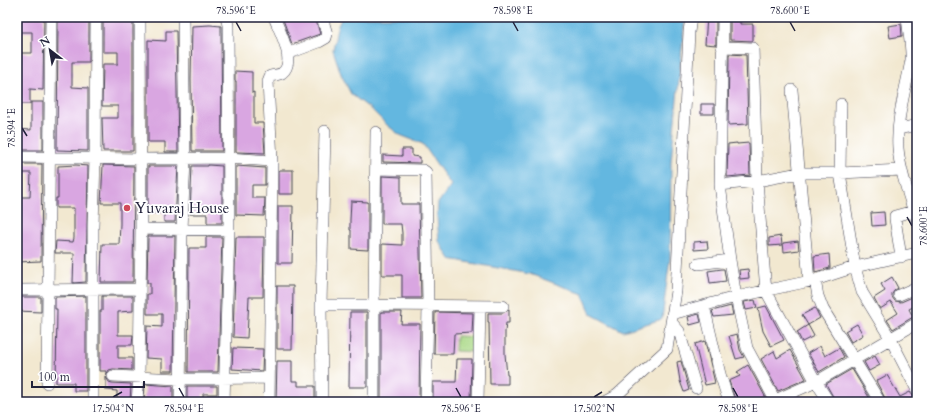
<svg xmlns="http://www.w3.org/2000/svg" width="934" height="419" font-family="Cardo,serif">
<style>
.green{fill:#a9d885;stroke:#667d60}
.water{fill:#64b7e0;stroke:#436c8e}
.building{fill:#d9a6e1}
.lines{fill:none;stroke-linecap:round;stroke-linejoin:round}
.minor-casing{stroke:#414051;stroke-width:12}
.minor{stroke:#fff;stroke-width:11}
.ticks{fill:none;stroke:#22223b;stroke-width:1.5}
.poi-dot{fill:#d1495b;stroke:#fff;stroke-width:1.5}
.labels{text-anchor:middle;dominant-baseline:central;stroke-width:3.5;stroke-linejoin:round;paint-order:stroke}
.poi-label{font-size:15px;fill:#22223b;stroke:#fff;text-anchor:start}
.neatline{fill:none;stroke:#22223b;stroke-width:1.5}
.ticks-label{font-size:10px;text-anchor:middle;fill:#22223b}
</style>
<rect width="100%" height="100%" fill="#fff"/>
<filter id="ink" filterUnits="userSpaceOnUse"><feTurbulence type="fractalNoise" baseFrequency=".025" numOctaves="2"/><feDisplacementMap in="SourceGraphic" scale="8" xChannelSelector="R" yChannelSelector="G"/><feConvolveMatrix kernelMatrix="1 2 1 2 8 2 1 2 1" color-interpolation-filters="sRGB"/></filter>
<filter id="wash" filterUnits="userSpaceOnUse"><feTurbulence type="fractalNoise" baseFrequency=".012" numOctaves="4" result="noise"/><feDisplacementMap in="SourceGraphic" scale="16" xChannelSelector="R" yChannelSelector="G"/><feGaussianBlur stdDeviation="0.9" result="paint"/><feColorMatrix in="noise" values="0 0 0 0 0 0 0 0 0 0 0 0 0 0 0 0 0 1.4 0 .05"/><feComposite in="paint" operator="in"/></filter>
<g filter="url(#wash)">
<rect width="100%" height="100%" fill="#f2e8d0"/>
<!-- green -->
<path class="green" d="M456 336 476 337V352L455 351Z"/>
<!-- water -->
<path class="water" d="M342 17H685L671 161 670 258 662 319 623 331 591 314 583 294 530 274 450 259 439 241 437 217 438 203 451 185 423 144 400 135 387 125 373 111 351 94 341 74 333 50 337 28Z"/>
<g id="blocks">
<!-- building -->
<path class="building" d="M17 17H44L43 90 30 89V104H17V53H32V32H17Z
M58 17H89V62H72V87L88 88V151L57 150Z
M103 17H133V151H103L102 118H118V106H102L103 64H118V52H103Z
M282 17H315L320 34 292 44Z
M707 17H716V45L705 44Z
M730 17H740V24H753V41L730 40Z
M901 24 902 36 890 38 888 26Z
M210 25 221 26 222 151H192L191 79 192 26Z
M166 31H176L178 152H165V142H148V40L166 41Z
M729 54 746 55 748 124 728 125Z
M235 71 252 72V93L254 92V123H263L265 153 236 152V81H235Z
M31 102H43V150H17V129L31 130Z
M701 104H714V114H701Z
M737 143V144L749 143 750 175 727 177 728 144Z
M402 149H412V156L420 157V163L383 162V155L402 156Z
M17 164H42L41 261 17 262V197H30L31 173H17Z
M76 165 88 166 86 282 73 283 74 253H55L56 241 73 242 74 238V208H56V198H58V166Z
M103 165 134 166 133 282H101L102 244H119L120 224V203H101Z
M208 165 222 166V223H207V214H190L192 166H208Z
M148 166H178L175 222H164V213H148Z
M236 166 265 168V185H252V198H265L264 216 236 215Z
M279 170H293V194H279Z
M382 176 401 177V204H419L421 298H402V275H382V244L402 245V233L401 224H382Z
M351 201 368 202V250L351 249V230H350V220Z
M278 206H293L292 263H278Z
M884 212 885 225 872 226 871 213Z
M148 236H175L173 371H162V359L146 358 147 326 162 327V314H147V294H150V283H147Z
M781 236 782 245 769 246V238Z
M206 237H222L218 372H188L189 248H206Z
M236 237H264L263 297H249L247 338 233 337Z
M707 241 708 249 694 250V242Z
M798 241 799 250 784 252 783 243Z
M829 254 830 268 815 272 814 256Z
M722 269H724L726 281 710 283 708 271Z
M748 269 749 278 740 279 739 270Z
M892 277 898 288 894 291 892 294V297L895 301 901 302 917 295V305L909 309 913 317 893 329 887 320 898 313 891 302 880 309 874 298 885 291 881 284Z
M277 286H293L292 349H277Z
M86 296V391H74V383H56L57 309H55V297Z
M102 296H133V311L118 312V335H133L132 345H118V358H132V370L113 369 109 370 106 375V371H100V311H102Z
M17 297H41V312L17 311Z
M755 300 757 308 746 310 744 302Z
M731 306 733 315 714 317 712 311Z
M766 306 784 340 771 346 763 331 758 308Z
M815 308 820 318 808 325 802 315Z
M509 309V323H506L505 332V354L507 375H508V384H490L489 322H488V313H503Z
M350 312H367V387H349Z
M381 312H402L401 324H420L419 402H381Z
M435 312 473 313 472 333 454 334 453 354H434Z
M699 314 701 322 690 325 688 317Z
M857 324 863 335 851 342 845 331Z
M808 325 814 336 802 342 797 332Z
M737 334 740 350 744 357 736 359 729 336Z
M705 341 715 383 705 385 695 344Z
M820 346 825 356 839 348 844 357 819 372 808 353Z
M233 348 263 349 262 371 232 369Z
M790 350 806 379 778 391 761 359 774 351 777 358Z
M875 356 880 365 869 371 864 362Z
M457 359H472L471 402 433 401V382H456Z
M277 361H292V381H298V386H315V402H276Z
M681 361 689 390 684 392 680 381 677 362Z
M748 365 766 398 762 402H736L729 381 740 376 737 372Z
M852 369 870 399 865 402H836L826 384Z
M887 375 900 397 910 392 913 396 917 397V402H887L876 381Z
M106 377 109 382 112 383 131 384 130 402H117V391L106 390Z
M145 384 173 386V402H144Z
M187 386H217V394H203V402H187Z"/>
</g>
</g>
<g filter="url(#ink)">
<use href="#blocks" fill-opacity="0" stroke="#414051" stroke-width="1"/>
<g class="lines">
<defs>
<path id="minor" d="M723 17 720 185 730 260 736 297 747 348 776 402
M907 17C908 29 912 49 911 60 906 89 896 118 898 148 900 173 910 198 917 222
M722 47 753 48 757 181 766 291 816 382 829 402
M287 54 319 42 326 38 327 34 322 17
M792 90 809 281
M841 104 840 173 855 267 862 292 890 338 917 390
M899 129 917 125
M17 157 140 159 228 158 272 161
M376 169 423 170 426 172 428 306 426 402
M720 185 757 181 799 173H840L902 170
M141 229 229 230
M901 257 895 219V216L917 210
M698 264 730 260
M815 280 818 296 823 309 880 402
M17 290 139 289
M899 295 917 287
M321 305H374L503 306
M704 306 720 374 729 402
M672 314 736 297 815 280 855 267 917 253
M671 322 679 331 696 388
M113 376 180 379 269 378
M47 383 51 17
M93 400V226L95 158 96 17
M137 402 139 377 141 229 140 17
M180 402 182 230 185 159 183 17
M224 402 229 230 228 25 226 17
M269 402 272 161 268 81 270 76C274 75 279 75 282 73 297 62 279 30 274 17
M322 402 321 305 325 131
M374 402V305L376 132
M478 402 480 306
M604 402 617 395 667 349 676 291 689 32 691 17
M771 402 816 382 917 323"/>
</defs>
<!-- minor casing -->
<use href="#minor" class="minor-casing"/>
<!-- minor -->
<use href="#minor" class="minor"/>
</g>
</g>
<!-- ticks -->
<path class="ticks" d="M236 22 241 31M513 22 518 31M790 22 795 31M22 128 27 136M907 217 912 226M179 388 184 397M456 388 461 397M733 388 738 397M113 397 122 392M594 397 602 392"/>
<!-- markers -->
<circle class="poi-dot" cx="127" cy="208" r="4"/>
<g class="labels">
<!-- poi labels -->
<g class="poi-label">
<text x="135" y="208">Yuvaraj House</text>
</g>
</g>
<!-- margin -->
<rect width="934" height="419" fill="none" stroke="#fff" stroke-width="44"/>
<!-- north arrow -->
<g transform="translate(50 50) rotate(329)" stroke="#ffffff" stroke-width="3" paint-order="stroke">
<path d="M0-3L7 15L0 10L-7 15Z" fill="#22223b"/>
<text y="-6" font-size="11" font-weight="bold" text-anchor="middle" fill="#22223b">N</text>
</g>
<!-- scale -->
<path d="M32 381v6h112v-6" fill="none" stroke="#22223b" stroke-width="2"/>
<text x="38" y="381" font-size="12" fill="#22223b" stroke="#ffffff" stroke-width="3" paint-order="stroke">100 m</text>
<rect x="22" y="22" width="890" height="375" class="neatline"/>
<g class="ticks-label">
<text x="236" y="14">78.596°E</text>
<text x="513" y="14">78.598°E</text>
<text x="790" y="14">78.600°E</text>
<text transform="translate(11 128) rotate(-90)" y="4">78.594°E</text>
<text transform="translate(923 226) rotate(-90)" y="4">78.600°E</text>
<text x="113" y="412">17.504°N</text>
<text x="184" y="412">78.594°E</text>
<text x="461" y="412">78.596°E</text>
<text x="594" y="412">17.502°N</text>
<text x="738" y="412">78.598°E</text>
</g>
</svg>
